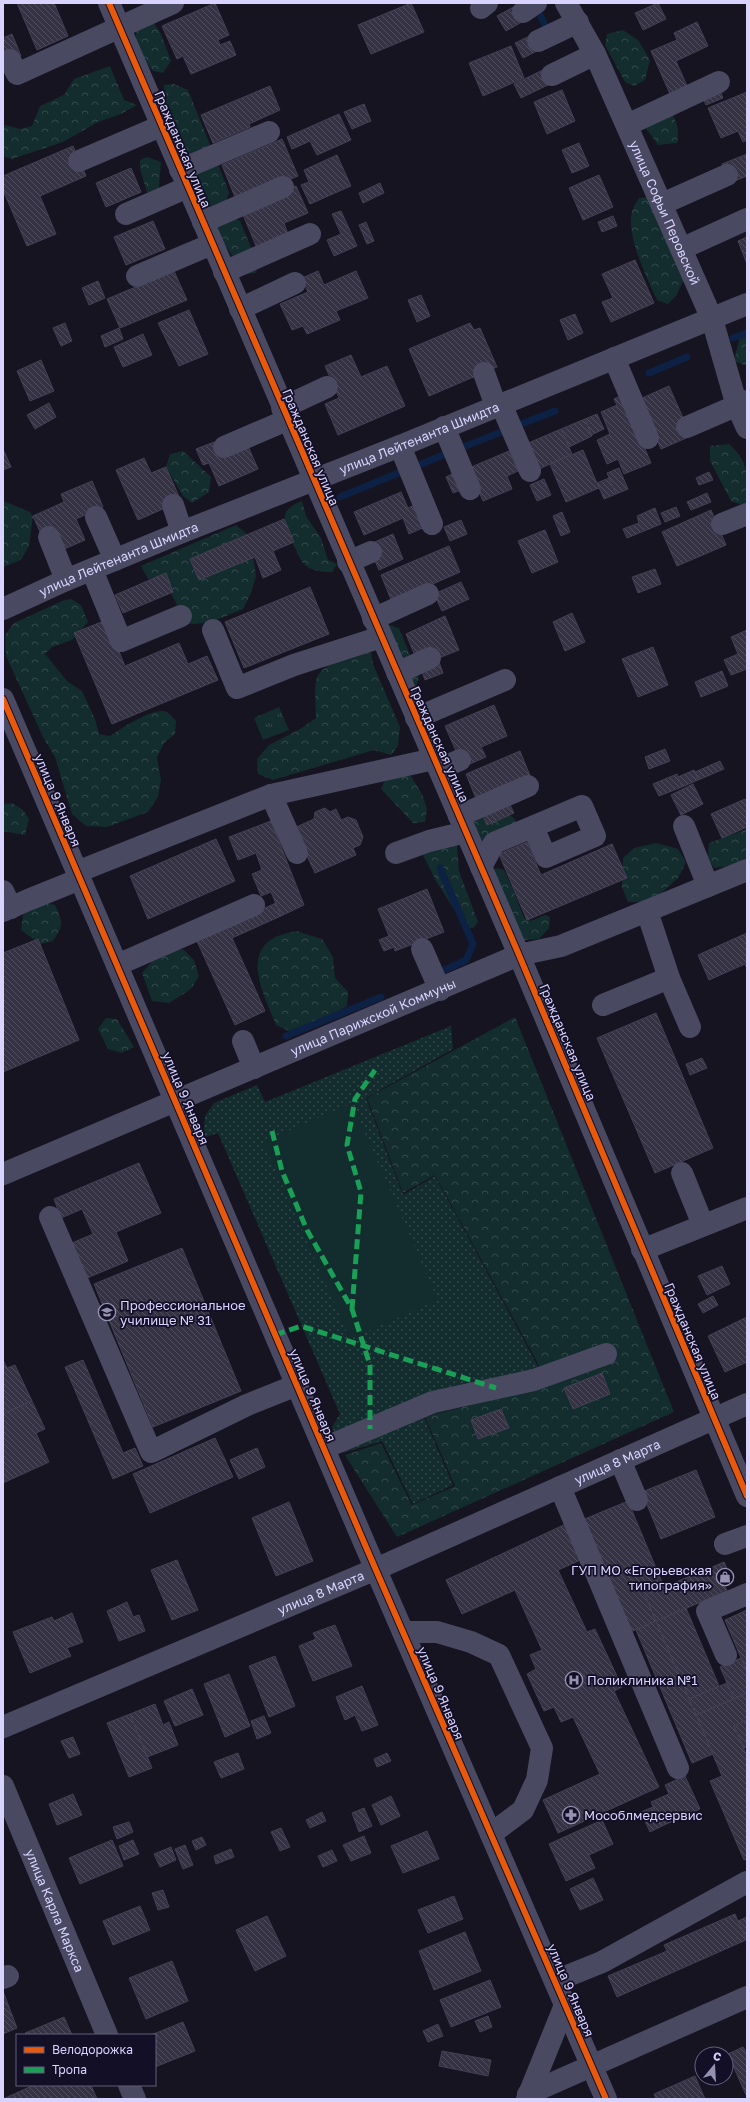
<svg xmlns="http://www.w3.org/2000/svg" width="750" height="2102" font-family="'Golos Text',sans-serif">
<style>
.grass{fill:url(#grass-dots)}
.forest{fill:url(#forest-crowns)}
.park{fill:url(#park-tufts)}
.garden{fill:#132c2d}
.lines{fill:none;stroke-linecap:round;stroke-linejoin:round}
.stream{stroke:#0d2144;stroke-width:7}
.building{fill:url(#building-back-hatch);stroke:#433f54}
.minor{stroke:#4a4962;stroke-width:22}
.quiet{stroke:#1a9f57;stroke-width:5;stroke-dasharray:10 5;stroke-linecap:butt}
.cycleway-casing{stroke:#130f26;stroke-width:8}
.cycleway{stroke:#e8590c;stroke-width:6}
.labels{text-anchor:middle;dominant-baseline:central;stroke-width:3.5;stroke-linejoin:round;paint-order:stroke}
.street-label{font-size:13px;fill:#d9d4ff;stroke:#130f26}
.poi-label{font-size:13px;fill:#d9d4ff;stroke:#130f26;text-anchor:start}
</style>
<defs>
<pattern id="grass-dots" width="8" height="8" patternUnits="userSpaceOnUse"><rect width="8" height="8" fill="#132c2d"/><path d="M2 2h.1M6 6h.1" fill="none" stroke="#354a4c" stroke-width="1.8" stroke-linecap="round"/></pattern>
<pattern id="forest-crowns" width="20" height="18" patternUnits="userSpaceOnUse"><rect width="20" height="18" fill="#132c2d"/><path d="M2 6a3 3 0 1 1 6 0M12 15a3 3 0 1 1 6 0" fill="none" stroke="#354a4c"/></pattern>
<pattern id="park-tufts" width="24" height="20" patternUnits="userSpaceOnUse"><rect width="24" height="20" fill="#132c2d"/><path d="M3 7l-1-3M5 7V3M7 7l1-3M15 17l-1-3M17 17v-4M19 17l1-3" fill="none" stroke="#354a4c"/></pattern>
<pattern id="building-back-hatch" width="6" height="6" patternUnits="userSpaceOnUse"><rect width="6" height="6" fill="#343243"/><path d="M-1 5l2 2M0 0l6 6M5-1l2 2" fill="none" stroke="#514f5f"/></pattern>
</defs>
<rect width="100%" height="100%" fill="#161421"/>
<!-- grass -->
<path class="grass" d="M451 1026 453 1049 366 1098 403 1195 435 1176 547 1383 424 1417 453 1485 413 1504 382 1441 343 1453 332 1427 340 1414 218 1133 203 1138 205 1116 214 1103 257 1085 265 1102Z"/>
<!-- forest -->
<path class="forest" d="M152 20 161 34 171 61 163 73 153 71 136 51V30Z
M623 30 638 40 650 60 645 80 634 86 625 82 605 45 607 34Z
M110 66 124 100 137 105 121 114 98 122 63 142 12 159 3 156V127L5 125 20 129 32 126 40 106 64 95 74 79Z
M174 84 188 90 229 192 226 203 211 209 194 189 161 110 164 85Z
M666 106C676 117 680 128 677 143L658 145 646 128Z
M147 157 161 162 158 200 147 192 140 169V160Z
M649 197 686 275 676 296 668 304 657 300C647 278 626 236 632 212 633 207 637 202 639 198Z
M231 217 240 221 258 264 256 273 245 274 217 233 220 222Z
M747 328V366L734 361 741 332Z
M729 444C750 463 747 475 747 502L745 506 731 501 710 461V446Z
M183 451 211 477 209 492 192 503 183 496 166 467 170 454Z
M3 501 30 512 33 516 29 546 21 560 3 567Z
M302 501 306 516 321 538 328 560 337 564 332 572C322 572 310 571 303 563 299 558 297 551 294 546 285 525 275 511 302 501Z
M236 525 247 534 252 549 256 576 251 593 243 609 209 623 187 624 166 584 148 579 141 566 136 568Z
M71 599 81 605 88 622 72 640 52 647 45 654 67 681 82 691 95 719 99 734 110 736C120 729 155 706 167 712 170 714 173 718 176 721L175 734 164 743 157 757 161 780 158 797 148 812 107 827 86 826 72 814 55 757 43 737 6 656 5 635 14 623 62 601Z
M388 625 399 628 419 677 415 690Z
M370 648 373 664 400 727 398 746 391 755 374 750 273 780 258 774 257 759 269 745 300 729 316 718C316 706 314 692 316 681 320 662 355 654 370 648Z
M398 771 411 776 422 794 427 809 425 822 413 823 381 789 388 773Z
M12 803 23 810 29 819 25 835 3 831V804Z
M499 806 516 820 512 836 483 849 469 839 474 818Z
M747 829V860L737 865 714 868 708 858 709 843Z
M439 836 457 846 459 871 478 922 473 928H466L436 881 422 853Z
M656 843 678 849 686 862 678 878 651 902H628L622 887 623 858 634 848Z
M496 868 504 870 513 889 524 918 531 921 545 915 550 917 549 928 539 939 524 940 490 871Z
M37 901 55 905C63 923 64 924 53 941L40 944 21 930 24 909Z
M296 931 322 939 333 957 335 978 348 992 347 1006 310 1028 291 1032 276 1025C267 1001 242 958 272 939 278 935 288 933 296 931Z
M183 949 194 960 199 976 191 989 169 1003 152 1001 142 973 157 956Z
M515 1017 674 1412 397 1537 345 1455 381 1443 412 1505 455 1486 425 1417 549 1384 435 1175 403 1193 367 1098Z
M106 1018 117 1019 134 1047 122 1053 108 1049 98 1029Z"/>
<!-- park -->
<path class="park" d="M279 707 289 730 263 740 254 718Z"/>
<!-- garden -->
<path class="garden" d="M352 1103 438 1300 350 1339 263 1142Z"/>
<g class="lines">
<!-- stream -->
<path class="stream" d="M538 11 547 29
M733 338 747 333
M649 373 687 357
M521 424 555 411
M461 448 506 430
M417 466 443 455
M340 497 401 472
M436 974 466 960 473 944 440 868
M286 1036 381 997"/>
</g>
<!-- building -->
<path class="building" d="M17 3H54L68 36 37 50Z
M215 3 229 35 218 40 220 45 230 41 236 55 191 74 183 56 177 59 162 26Z
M411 3 424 32 371 54 358 25Z
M658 3 666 19 643 30 635 13Z
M519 4 527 19 506 31 497 16Z
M697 22 708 46 676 61 687 86 670 94 651 51 677 40 674 33Z
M12 34 21 56 3 63V38Z
M534 34 541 49 523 58 515 43Z
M511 46 524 78 483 96 469 63Z
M549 67 556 81 521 98 514 84Z
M270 86 280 110 249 124 250 127 213 143 201 115Z
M719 88 723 98 706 105 702 96Z
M562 90 575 121 547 134 534 102Z
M747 92V140L743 142 738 131 721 138 708 108Z
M364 104 371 121 352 129 344 112Z
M339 114 351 140 317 155 310 141 292 149 287 137Z
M282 139 298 176 237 202 222 165Z
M579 143 589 166 572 173 562 150Z
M73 146 86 176 40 196 56 234 27 246 3 190V176Z
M747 154V176L730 183 722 164Z
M337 155 351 186 310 204 301 185 309 182 304 170Z
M131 168 141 192 106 207 96 183Z
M599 175 613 207 583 220 569 188Z
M380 183 384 193 363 203 359 193Z
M296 186 308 213 284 223 288 234 257 248 241 210Z
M341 211 357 246 334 256 327 240 341 234 332 214Z
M613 216 617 226 602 232 598 222Z
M153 221 165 249 126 265 114 237Z
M366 222 374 241 367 244 359 225Z
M747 237V264L738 241Z
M635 260 654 303 611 322 602 302 613 298 602 274Z
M174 271 187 300 120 328 107 299Z
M318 271 324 285 356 271 368 298 336 311 340 320 307 334 303 326 292 330 280 304 308 292 302 278Z
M98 281 105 298 89 305 82 288Z
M421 295 430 316 417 322 408 300Z
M189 310 208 354 179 366 158 323Z
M575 314 583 333 568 340 560 320Z
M65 323 72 341 61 346 53 328Z
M470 323 474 330 480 328 497 367 429 396 409 349Z
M119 328 123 339 105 347 101 336Z
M143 334 152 355 123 367 114 347Z
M351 355 361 377 387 366 405 406 338 435 325 404 339 398 325 366Z
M41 360 54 391 30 401 17 371Z
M669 386 691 436 661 449 640 399Z
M622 395 651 463 624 474 618 459 607 464 597 440 610 434 601 412 617 405 614 399Z
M49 403 56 417 35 429 27 415Z
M597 414 604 429 591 435 585 419Z
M585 419 592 436 569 447 561 429Z
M561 429 572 454 537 470 526 444Z
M214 442 221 457 248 446 258 469 219 486 209 463 203 465 196 449Z
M583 450 599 488 566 502 550 464Z
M3 451H4L11 467 3 470Z
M509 451 518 471 507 476 512 489 483 501 469 468Z
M144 458 151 473 166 467 181 501 138 520 116 470Z
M619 468 628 489 616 494 607 473Z
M456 472 463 489 453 493 446 477Z
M709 472 713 480 699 485 696 478Z
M609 478 616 494 604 499 597 483Z
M544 479 551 495 537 501 530 485Z
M92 481 103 507 76 519 85 540 62 550 41 534 33 516 64 502 61 494Z
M401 492 408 508 417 504 427 526 409 534 403 518 364 535 354 512Z
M707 493 711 502 691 510 687 502Z
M676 507 680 516 665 522 661 513Z
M655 508 661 524 627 538 623 529 639 523 637 516Z
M711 510 726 545 677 566 662 532Z
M562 512 570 532 561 536 553 516Z
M284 519 294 542 273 551 281 570 263 578 255 557 199 580 190 559Z
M461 520 467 534 450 541 444 527Z
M545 530 558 562 532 573 518 541Z
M393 534 403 559 379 570 368 545Z
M449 546 460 572 392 602 381 575Z
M655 569 661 584 638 593 632 577Z
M166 573 173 592 123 613 115 595Z
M461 582 469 599 442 611 434 594Z
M310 587 329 634 244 668 225 622Z
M572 613 585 642 565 651 553 622Z
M445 616 459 650 436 659 416 658 406 634Z
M106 620 125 666 179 643 188 664 207 656 218 680 112 724 74 633Z
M747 630V669L731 675 724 660 738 654 731 637Z
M653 647 668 685 638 697 622 659Z
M439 662 443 673 425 680 421 669Z
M722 671 728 686 701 697 695 682Z
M494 705 507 736 481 747 486 757 463 767 445 726Z
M665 749 670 761 649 769 645 757Z
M520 751 531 778 477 801 466 774Z
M720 761 724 769 698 780 695 772Z
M694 770 698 780 682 787 678 777Z
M677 774 682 787 659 796 653 784Z
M693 784 703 804 681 815 671 795Z
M745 799 747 803V827L722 838 711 814Z
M508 801 514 813 487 825 482 813Z
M325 808 330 812 336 809 341 820 348 817 356 820 363 837 360 845 353 848 356 855 315 873 294 828 314 819 315 812Z
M271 821 304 905 281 916 271 892 261 896 252 874 262 870 256 853 238 860 229 837Z
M216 839 235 881 148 919 130 876Z
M527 842 541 875 612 844 627 878 527 920 499 854Z
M427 889 444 932 395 951 394 947 384 951 379 940 389 936 378 909Z
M276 903 281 916 232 938 265 1011 235 1025 196 939Z
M747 933V969L745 964 709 980 698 955Z
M38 939 79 1040 3 1072V953Z
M656 1013 713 1148 655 1173 597 1038Z
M702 1058 707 1068 690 1075 686 1064Z
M139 1163 161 1213 116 1232 128 1261 87 1278 72 1243 93 1234 82 1209 61 1218 54 1199Z
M182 1248 241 1391 153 1427 94 1284Z
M722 1266 730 1284 707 1295 698 1276Z
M713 1296 718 1305 703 1313 698 1304Z
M747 1317V1362L725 1372 708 1336Z
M3 1360 7 1368 15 1365 32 1401 3 1414Z
M83 1360 123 1453 135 1448 143 1466 113 1479 65 1367Z
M602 1373 610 1394 573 1409 564 1388Z
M32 1401 45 1429 36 1433 49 1462 3 1483V1414Z
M501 1409 509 1428 478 1439 471 1420Z
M215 1438 233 1477 150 1513 133 1474Z
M257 1448 265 1467 239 1479 230 1460Z
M696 1470 715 1517 661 1539 642 1492Z
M628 1501 664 1587 645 1595 656 1621 628 1633 580 1521Z
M289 1502 313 1561 276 1576 252 1518Z
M570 1522 585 1558 558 1570 587 1632 595 1629 622 1687 614 1691 659 1787 558 1833 543 1800 600 1774 573 1717 561 1722 554 1707 544 1711 527 1674 536 1669 530 1655 542 1650 515 1590 462 1614 446 1580Z
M177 1560 198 1610 172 1620 151 1570Z
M724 1562 732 1579 724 1583 727 1591 656 1621 645 1595Z
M127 1602 133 1617 139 1615 145 1631 119 1641 107 1611Z
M686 1608 719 1686 689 1699 656 1621Z
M747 1610V1672L725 1620Z
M72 1613 83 1642 67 1648 71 1656 30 1673 13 1632 52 1617 54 1621Z
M656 1621 713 1754 692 1763 636 1630Z
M335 1625 352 1666 313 1681 299 1646 316 1639 313 1633Z
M275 1656 295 1706 269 1717 249 1666Z
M741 1658 747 1672V1693L734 1699 720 1667Z
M229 1674 250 1726 225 1737 204 1684Z
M727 1683 734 1699 696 1715 689 1699Z
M362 1686 378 1725 362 1731 355 1715 345 1720 336 1697Z
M192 1689 203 1715 175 1726 164 1701Z
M747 1693V1720L734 1726 747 1756V1859L744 1860 710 1781 722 1776 696 1715Z
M155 1704 163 1725 169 1722 178 1745 147 1757 130 1714Z
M130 1714 152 1768 129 1777 107 1723Z
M264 1716 271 1733 257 1739 251 1721Z
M747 1720V1747L744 1748 734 1726Z
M73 1737 80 1754 69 1758 61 1741Z
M238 1753 244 1769 221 1778 214 1762Z
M387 1753 391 1761 377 1767 374 1759Z
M685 1776 700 1809 662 1826 651 1802 669 1794 665 1785Z
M73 1794 82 1815 57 1825 49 1804Z
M391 1796 400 1816 381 1825 372 1805Z
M653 1807 662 1826 650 1832 641 1812Z
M364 1808 372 1826 359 1832 352 1813Z
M322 1812 326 1821 310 1828 306 1820Z
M602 1820 613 1844 589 1855 595 1868 566 1881 549 1844Z
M129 1822 133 1832 117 1839 113 1827Z
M281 1828 290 1847 280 1851 271 1832Z
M427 1831 439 1859 403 1873 391 1846Z
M364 1836 371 1853 351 1861 343 1845Z
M202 1837 206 1845 196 1850 192 1841Z
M112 1840 123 1866 80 1884 69 1858Z
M133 1840 139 1854 124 1860 119 1846Z
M185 1845 193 1865 183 1869 175 1849Z
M171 1847 176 1860 160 1867 154 1854Z
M231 1849 234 1857 216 1864 214 1856Z
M332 1850 337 1861 323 1867 318 1856Z
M593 1878 603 1900 580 1910 570 1889Z
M163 1890 169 1907 158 1910 152 1893Z
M454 1896 463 1919 428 1933 418 1910Z
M140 1906 150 1930 113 1945 103 1921Z
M735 1914 746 1940 617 1997 608 1976 667 1951 664 1945Z
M267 1916 286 1956 255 1971 236 1930Z
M747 1917V1940L738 1921Z
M465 1932 481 1971 434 1990 419 1951Z
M172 1961 188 2001 146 2019 129 1978Z
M490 1980 501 2007 451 2027 440 2000Z
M3 1991 17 2028 3 2034Z
M488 2016 492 2027 480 2032 475 2021Z
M64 2017 72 2035H26L25 2033Z
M183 2022 195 2051 155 2067V2035H151Z
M438 2024 443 2036 428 2042 423 2031Z
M743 2047 747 2053 746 2095 728 2054Z
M442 2051 491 2060 488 2076 439 2066Z
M695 2076 705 2099H656L654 2094Z
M34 2085H91L97 2099H3Z"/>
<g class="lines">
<!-- minor -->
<g class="minor">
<path d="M109 3 519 955 747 1496"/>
<path id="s1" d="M566 3 595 54 712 319 737 406 747 428"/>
<path d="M481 8 487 3"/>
<path d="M523 12 536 3"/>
<path d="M538 41 578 22"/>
<path d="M10 60 17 74 173 3"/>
<path d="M552 75 595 54"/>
<path d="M627 125 719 82"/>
<path d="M79 161 161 126"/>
<path d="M180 170 269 132"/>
<path d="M662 204 727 175"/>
<path d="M126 214 188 187"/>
<path d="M203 222 283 187"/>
<path d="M681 249 747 219"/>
<path d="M224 272 310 234"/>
<path d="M137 276 212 244"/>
<path d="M240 309 295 283"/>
<path d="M614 358 648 438"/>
<path d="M484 373 496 406"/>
<path d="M501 404 530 471"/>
<path d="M282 408 327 387"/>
<path d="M444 427 470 489"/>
<path d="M687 427 747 401"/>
<path d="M400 446 432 524"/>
<path d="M224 447 287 420"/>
<path d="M173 505 182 532"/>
<path d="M96 517 115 560"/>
<path d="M722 524 747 514"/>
<path d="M49 537 66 580"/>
<path d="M348 562 371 552"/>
<path d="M92 570 121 641 181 616"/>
<path id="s2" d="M3 609 66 580 182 532 400 446 747 304"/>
<path d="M373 619 428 594"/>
<path d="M213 630 237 688 294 665 381 637"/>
<path d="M397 673 430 658"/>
<path d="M3 699 366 1547 606 2099"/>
<path d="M416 718 505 680"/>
<path d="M439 769 460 760"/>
<path d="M271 795 297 853"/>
<path d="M459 816 528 786"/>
<path d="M684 826 708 886"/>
<path d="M396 853 429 841 466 832"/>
<path d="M481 867 494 843 582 806 595 836 546 857 533 827"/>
<path d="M77 872 271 795 434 759"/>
<path d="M3 891 11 908"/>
<path d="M3 911 28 900 80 879"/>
<path d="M647 911 669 978 690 1027"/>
<path d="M422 949 440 990"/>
<path d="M117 965 254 905"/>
<path d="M603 1005 669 978"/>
<path d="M243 1041 254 1068"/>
<path d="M682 1173 703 1225"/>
<path id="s3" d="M3 1174 519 955 561 946 747 870"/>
<path d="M50 1217 151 1452 247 1405 297 1385"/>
<path d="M642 1250 747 1208"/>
<path d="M324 1448 433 1402 534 1380 606 1354"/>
<path d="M620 1460 637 1500"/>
<path d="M560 1487 678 1768"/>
<path d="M725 1544 747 1536"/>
<path d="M403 1632H437L471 1642 499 1655 542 1748 537 1780 523 1810 491 1834"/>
<path d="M726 1655 707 1611 747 1594"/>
<path id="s4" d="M3 1727 376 1569 747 1404"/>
<path id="s5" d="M3 1786 107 2035"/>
<path d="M3 1978 8 1976"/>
<path d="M555 1981 602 1962 747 1882"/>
<path d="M129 2085 135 2099"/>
<path d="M528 2094 747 1997"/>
<path d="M527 2099 565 2005"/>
</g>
<!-- quiet -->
<path class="quiet" d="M272 1131 282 1171 307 1230 352 1309 370 1365V1429
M352 1309 361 1192 347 1145 355 1099 375 1070
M275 1335 301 1326 496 1388"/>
<defs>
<path id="cycleway" d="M109 3 519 955 747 1496
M3 699 366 1547 606 2099"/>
</defs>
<!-- cycleway casing -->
<use href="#cycleway" class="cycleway-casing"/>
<!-- cycleway -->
<use href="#cycleway" class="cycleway"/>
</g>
<!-- icons -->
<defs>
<symbol id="university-ring" viewBox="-11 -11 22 22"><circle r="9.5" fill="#130f26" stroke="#9591b1" stroke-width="1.5"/><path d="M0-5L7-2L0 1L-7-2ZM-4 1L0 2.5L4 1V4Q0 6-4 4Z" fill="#9591b1"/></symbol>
<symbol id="shop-ring" viewBox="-11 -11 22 22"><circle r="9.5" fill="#130f26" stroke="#9591b1" stroke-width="1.5"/><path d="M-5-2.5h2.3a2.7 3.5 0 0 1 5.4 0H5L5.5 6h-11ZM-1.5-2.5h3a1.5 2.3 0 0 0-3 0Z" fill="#9591b1"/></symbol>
<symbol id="hospital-ring" viewBox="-11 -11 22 22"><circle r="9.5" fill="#130f26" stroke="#9591b1" stroke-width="1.5"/><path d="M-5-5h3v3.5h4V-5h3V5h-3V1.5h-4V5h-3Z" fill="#9591b1"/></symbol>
<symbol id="pharmacy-ring" viewBox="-11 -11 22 22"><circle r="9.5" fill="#130f26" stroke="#9591b1" stroke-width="1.5"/><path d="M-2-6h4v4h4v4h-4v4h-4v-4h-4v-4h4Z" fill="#9591b1"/></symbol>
</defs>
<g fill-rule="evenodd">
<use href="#university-ring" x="97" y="1302" width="20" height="20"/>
<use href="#shop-ring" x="715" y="1567" width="20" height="20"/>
<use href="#hospital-ring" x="564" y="1670" width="20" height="20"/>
<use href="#pharmacy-ring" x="561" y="1805" width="20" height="20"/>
</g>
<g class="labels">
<!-- street labels -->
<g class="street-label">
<text transform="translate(183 149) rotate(67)">Гражданская улица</text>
<text stroke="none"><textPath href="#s1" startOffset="232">улица Софьи Перовской</textPath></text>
<text stroke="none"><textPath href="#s2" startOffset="450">улица Лейтенанта Шмидта</textPath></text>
<text transform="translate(311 447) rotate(67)">Гражданская улица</text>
<text stroke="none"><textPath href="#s2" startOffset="126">улица Лейтенанта Шмидта</textPath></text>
<text transform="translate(440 744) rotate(66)">Гражданская улица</text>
<text transform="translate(58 800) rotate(67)">улица 9 Января</text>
<text stroke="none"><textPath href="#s3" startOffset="402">улица Парижской Коммуны</textPath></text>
<text transform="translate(568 1042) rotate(67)">Гражданская улица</text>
<text transform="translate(186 1098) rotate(67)">улица 9 Января</text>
<text transform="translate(693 1341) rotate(67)">Гражданская улица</text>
<text transform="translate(313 1395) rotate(67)">улица 9 Января</text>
<text stroke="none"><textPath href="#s4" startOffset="669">улица 8 Марта</textPath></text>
<text stroke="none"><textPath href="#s4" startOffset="345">улица 8 Марта</textPath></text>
<text transform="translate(441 1693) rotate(67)">улица 9 Января</text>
<text stroke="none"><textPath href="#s5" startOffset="135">улица Карла Маркса</textPath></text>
<text transform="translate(571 1990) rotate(67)">улица 9 Января</text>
</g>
<!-- poi labels -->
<g class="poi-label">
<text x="120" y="1305">Профессиональное<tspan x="120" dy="15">училище № 31</tspan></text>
<text x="712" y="1570" text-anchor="end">ГУП МО «Егорьевская<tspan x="712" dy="15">типография»</tspan></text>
<text x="587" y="1680">Поликлиника №1</text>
<text x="584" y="1815">Мособлмедсервис</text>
</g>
</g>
<!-- border -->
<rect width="750" height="2102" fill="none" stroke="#d9d4ff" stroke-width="8"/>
<!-- legend -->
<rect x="16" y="2034" width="140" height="52" fill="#130f26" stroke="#625e7d"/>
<rect x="24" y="2047" width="20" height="6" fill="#e8590c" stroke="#625e7d"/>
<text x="52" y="2054" font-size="12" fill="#d9d4ff">Велодорожка</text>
<rect x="24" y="2067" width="20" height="6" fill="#1a9f57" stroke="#625e7d"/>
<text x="52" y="2074" font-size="12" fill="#d9d4ff">Тропа</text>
<!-- north arrow -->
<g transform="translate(714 2066) rotate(18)"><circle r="19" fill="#130f26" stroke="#625e7d"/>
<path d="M0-3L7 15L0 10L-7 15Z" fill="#9591b1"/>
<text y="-6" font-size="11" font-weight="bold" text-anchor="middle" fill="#d9d4ff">С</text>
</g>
</svg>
